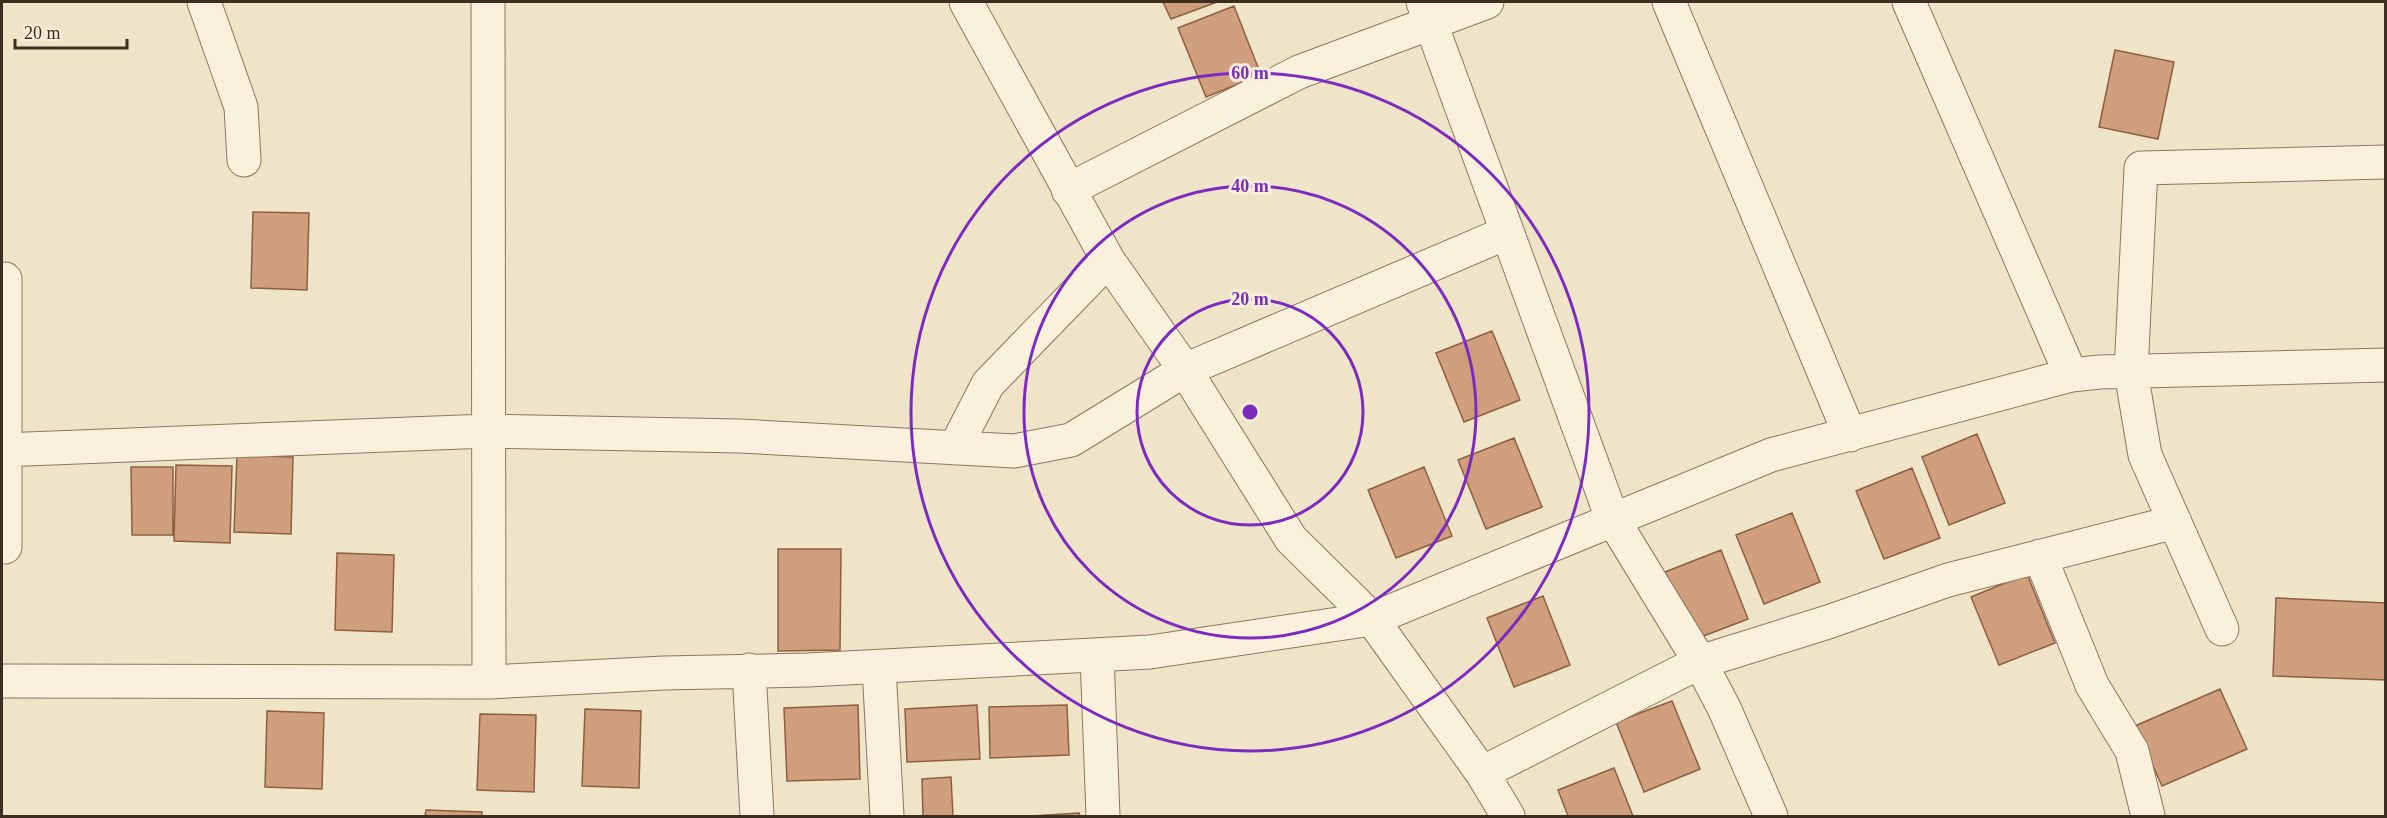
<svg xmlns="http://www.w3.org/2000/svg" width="2387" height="818" font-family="Georgia,serif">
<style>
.building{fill:#cf9f7d;stroke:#8d5f41;stroke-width:1.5}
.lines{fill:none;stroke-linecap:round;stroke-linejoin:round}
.street-casing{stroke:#8d765c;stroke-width:35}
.street{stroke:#faf1dc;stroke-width:33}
.ring{fill:none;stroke:#7b2cbf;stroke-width:3}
.centre{fill:#7b2cbf;stroke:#f7eed8;stroke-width:3}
.ring-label{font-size:18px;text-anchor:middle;font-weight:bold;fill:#7b2cbf;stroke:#f7eed8;stroke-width:6;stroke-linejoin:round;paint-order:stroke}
</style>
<rect width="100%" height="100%" fill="#f0e4c8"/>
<!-- building -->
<path class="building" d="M1163 2H1217L1171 19Z
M1234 6 1261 75 1206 97 1178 28Z
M2115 50 2174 62 2158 139 2099 127Z
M253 212 309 213 307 290 251 288Z
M1492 331 1520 400 1464 422 1436 353Z
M1977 434 2005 503 1949 525 1922 457Z
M1514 438 1542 507 1486 529 1458 460Z
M237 455 293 457 291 534 234 532Z
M176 465 232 466 230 543 174 541Z
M131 467H173V535H132Z
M1424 467 1452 536 1396 558 1368 490Z
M1912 468 1940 538 1884 559 1856 491Z
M1792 513 1820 582 1764 604 1736 535Z
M778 549H841L840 650 778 651Z
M1721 550 1748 619 1693 640 1665 572Z
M337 553 394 555 392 632 335 630Z
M2027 574 2055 643 1999 665 1971 597Z
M1543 596 1570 665 1514 687 1487 618Z
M2276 598 2386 603V680L2273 676Z
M2220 689 2247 749 2162 786 2135 726Z
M1672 701 1700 769 1644 792 1616 722Z
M858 705 860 779 787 781 784 708Z
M977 705 980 759 907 762 905 709Z
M1067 705 1069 755 990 758 989 707Z
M585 709 641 711 639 788 582 786Z
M267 711 324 713 322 789 265 787Z
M480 714 536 715 534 792 477 790Z
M1614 768 1633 816H1568L1558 790Z
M951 777 953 816H923L922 779Z
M426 810 482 812V816H425Z
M1079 813 1080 816H1031Z"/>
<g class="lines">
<defs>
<path id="street" d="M204 2 241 107 244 160
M488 2 489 682
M966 2 1108 260 1185 370 1291 539 1372 619 1482 773 1508 816
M1423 2 1612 518 1700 662 1725 710 1771 816
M1669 2 1850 435
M1909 2 2071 375
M1068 190 1299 72 1487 2
M955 448 988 384 1108 260
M2 450 487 431 740 436 1014 451 1071 440 1185 370 1506 233
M5 547V279
M2040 556 2092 685 2132 751 2148 816
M2222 629 2145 455 2131 372 2141 168 2386 162
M1097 655 1103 816
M879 667 887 816
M749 670 757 816
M2 681 489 682 664 673 808 670 1150 652 1372 619 1771 455 2071 375 2100 372 2386 365
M1482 773 1700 662 1828 622 1948 580 2175 522"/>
</defs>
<!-- street casing -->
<use href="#street" class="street-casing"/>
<!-- street -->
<use href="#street" class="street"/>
</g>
<!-- distance rings -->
<g class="ring">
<circle cx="1250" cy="412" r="113"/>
<circle cx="1250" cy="412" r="226"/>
<circle cx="1250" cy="412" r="339"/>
</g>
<circle cx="1250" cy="412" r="9" class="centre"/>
<g class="ring-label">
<text x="1250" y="79">60 m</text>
<text x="1250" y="192">40 m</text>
<text x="1250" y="305">20 m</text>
</g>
<!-- border -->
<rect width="2387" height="818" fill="none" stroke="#3d2e20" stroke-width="6"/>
<!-- scale -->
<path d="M15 39v9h112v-9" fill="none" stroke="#3d2e20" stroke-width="3"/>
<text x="24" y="39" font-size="18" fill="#3d2e20" stroke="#f7eed8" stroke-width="4.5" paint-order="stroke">20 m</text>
</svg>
